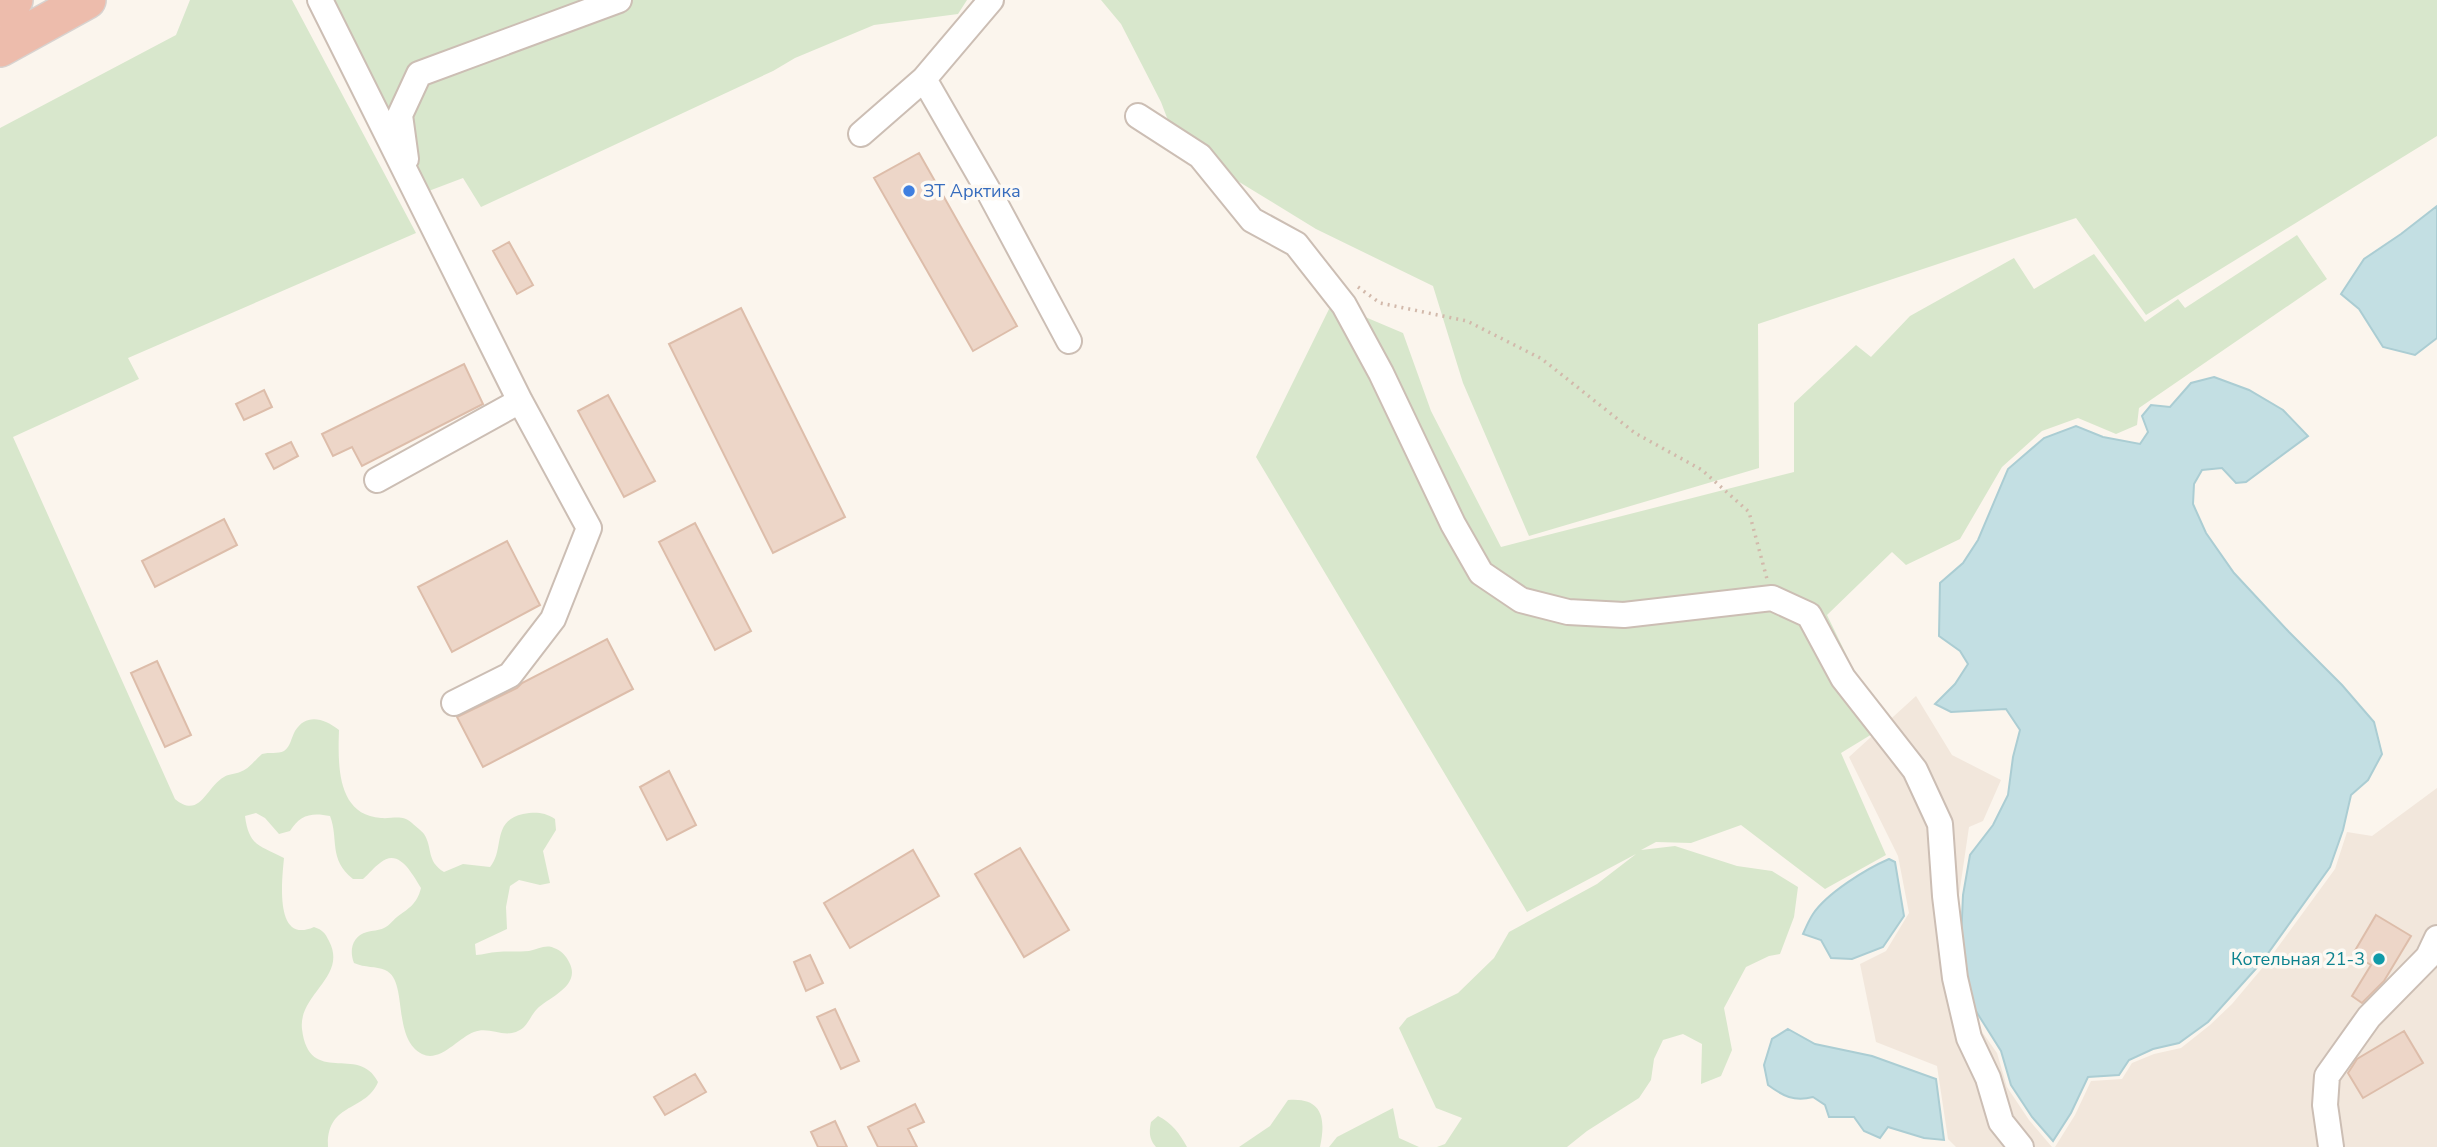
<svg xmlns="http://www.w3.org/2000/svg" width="2437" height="1147" font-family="'Nunito Sans',sans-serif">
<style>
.residential{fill:#f2e7dc}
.green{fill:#d8e7cc}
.water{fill:#c3dfe3;stroke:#abcdd3;stroke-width:2}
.building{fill:#edd6c8;stroke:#ddbdaa;stroke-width:2}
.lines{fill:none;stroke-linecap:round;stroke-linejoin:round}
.minor-casing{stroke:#ccbeb4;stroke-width:28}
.highway-casing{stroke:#d8d2cf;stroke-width:40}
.path{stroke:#d2b9ab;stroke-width:3.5;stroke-dasharray:2 5;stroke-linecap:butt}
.minor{stroke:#fff;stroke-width:24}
.highway{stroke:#edbcac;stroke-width:37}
.shop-dot{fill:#3f7fe0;stroke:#fdf9f3;stroke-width:2.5}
.culture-dot{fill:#0f9aa8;stroke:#fdf9f3;stroke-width:2.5}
.labels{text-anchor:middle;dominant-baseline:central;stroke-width:7;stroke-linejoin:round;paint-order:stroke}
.shop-label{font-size:18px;fill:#366cbe;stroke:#fdf9f3;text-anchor:start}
.culture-label{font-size:18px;fill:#0d838f;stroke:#fdf9f3;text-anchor:end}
</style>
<rect width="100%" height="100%" fill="#fbf5ed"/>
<!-- residential -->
<path class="residential" d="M1916 696 1952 755 2001 780 1983 821 1969 827 1958 902 1955 960 1966 1009 1997 1053 2007 1087 2029 1120 2052 1147H1956L1948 1139 1937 1066 1876 1042 1860 964 1886 951 1909 913 1898 856 1849 757Z
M2437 788V1147H2055L2075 1115 2091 1081 2122 1079 2132 1063 2154 1054 2181 1048 2210 1025 2232 1004 2264 966 2335 869 2347 832 2372 836Z"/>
<!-- green -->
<path class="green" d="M190 0H292L416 233 128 358 139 379 13 437 175 799C200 820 206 787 224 777 228 774 235 774 240 772 249 769 255 760 262 754 269 752 278 754 284 751 291 746 291 738 295 731 306 713 324 718 339 730 338 763 336 815 381 818 393 819 402 814 412 823 415 826 422 831 424 834 433 848 426 861 444 872L463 864 490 867C505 850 491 821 523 814 535 812 544 812 555 819L556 830 543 851 550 883 540 885 519 880 510 886 506 907 507 929 475 944 476 955C483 955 490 952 497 952 508 951 518 952 529 951 538 949 546 944 554 948 561 950 566 956 569 962 582 986 549 997 537 1009 532 1014 529 1022 524 1027 507 1042 491 1025 474 1032 458 1038 440 1063 422 1054 391 1038 409 980 385 970 376 966 365 968 354 963 349 951 352 936 367 932 373 930 378 931 384 928 389 926 392 921 397 917 409 908 417 904 421 888 412 874 399 847 380 863 374 867 369 874 363 879H353C328 859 339 839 330 816 311 812 300 815 290 831L279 834 265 818 256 813 245 816C249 847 260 845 284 858 282 880 274 945 314 927 323 930 325 933 329 941 348 977 298 994 302 1029 309 1088 359 1043 378 1082 366 1112 326 1102 328 1147H0V128L176 35Z
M326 0H967L958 14 874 25 795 58 773 71 481 207 463 178 426 192Z
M1101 0H2437V136L2146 315 2076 218 1758 324 1759 468 1529 536 1463 383 1433 286 1316 229 1177 144 1161 102 1121 24Z
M2297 235 2327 279 2139 408 2137 425 2116 434 2078 418 2042 431 2002 467 1960 539 1906 565 1892 552 1827 615 1882 728 1841 753 1886 855 1825 889 1741 825 1691 843 1656 842 1641 850 1675 846 1737 866 1772 871 1798 887 1794 917 1780 954 1769 956 1746 967 1724 1008 1732 1050 1721 1076 1701 1084 1702 1044 1683 1034 1663 1040 1654 1059 1651 1080 1639 1098 1587 1131 1567 1147H1437L1445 1144 1462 1118 1436 1108 1399 1028 1407 1018 1458 993 1494 958 1509 932 1597 884 1636 854 1527 912 1256 457 1332 303 1403 333 1431 411 1501 547 1794 472V403L1856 345 1871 357 1910 316 2014 258 2034 289 2094 254 2145 322 2178 299 2185 308Z
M1288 1100C1323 1097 1326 1119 1320 1147H1239L1270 1126Z
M1393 1108 1399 1138 1419 1147H1329L1337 1137Z
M1158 1116C1172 1123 1180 1134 1187 1147H1156C1149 1139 1149 1132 1151 1122Z"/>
<!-- water -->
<path class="water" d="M2437 206V338L2415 355 2383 347 2359 309 2341 294 2364 259 2401 234Z
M2214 377 2249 390 2283 410 2308 436 2246 482 2236 483 2222 468 2202 470 2194 484 2193 504 2206 533 2234 573 2289 632 2342 685 2374 722 2382 754 2368 780 2351 795 2343 830 2330 867 2261 963 2208 1022 2179 1043 2153 1049 2129 1060 2119 1075 2088 1077 2071 1113 2053 1141 2032 1117 2011 1085 2001 1051 1969 1000 1960 963 1963 895 1970 855 1993 825 2008 795 2013 757 2020 730 2006 709 1951 712 1935 704 1955 684 1968 664 1960 651 1939 636 1940 583 1963 563 1978 540 2008 469 2044 438 2076 426 2103 437 2140 444 2148 432 2142 416 2151 405 2170 407 2191 383Z
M1889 859 1895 862 1904 916 1883 947 1852 959 1831 958 1821 940 1803 934C1806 927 1809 920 1813 914 1827 893 1866 869 1889 859Z
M1788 1029 1815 1044 1872 1056 1936 1079 1944 1140 1924 1138 1888 1127 1880 1138 1864 1131 1854 1117H1829L1825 1105 1813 1097C1794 1102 1783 1096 1768 1085L1764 1065 1772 1039Z"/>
<!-- building -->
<path class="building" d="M919 153 1017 326 973 351 874 178Z
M509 242 533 285 517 294 493 251Z
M741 308 845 517 773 553 669 344Z
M464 364 483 404 362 466 352 447 333 456 322 434Z
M264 390 272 407 244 420 236 404Z
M608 395 655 481 624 497 578 411Z
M291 442 298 456 274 469 266 454Z
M224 519 237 545 155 587 142 561Z
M695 523 751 631 715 650 659 542Z
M507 541 540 605 452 652 418 587Z
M607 639 633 689 483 767 457 717 517 688 522 683Z
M157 661 191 735 165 747 131 673Z
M669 771 696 825 667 840 640 787Z
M1020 848 1069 930 1024 957 975 874Z
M913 850 939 896 850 948 824 903Z
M2376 915 2411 936 2384 981 2362 1003 2352 996 2371 965 2353 954Z
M810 955 823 983 806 991 794 962Z
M835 1009 859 1061 841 1069 817 1017Z
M2404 1031 2423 1063 2363 1098 2348 1073 2357 1059Z
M695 1074 706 1092 665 1115 654 1097Z
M915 1104 924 1122 908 1129 917 1147H878L868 1127Z
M835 1121 847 1147H818L811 1132Z"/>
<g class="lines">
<defs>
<path id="minor" d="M320 0 520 401 589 528 553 619 510 675 454 703
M991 0 924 79 988 190 1069 341
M1138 116 1200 156 1252 220 1296 244 1344 305 1381 373 1453 524 1481 573 1521 600 1568 612 1624 615 1772 598 1809 615 1843 678 1915 770 1940 824 1945 896 1955 978 1969 1038 1988 1078 2001 1122 2021 1147
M861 134 924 79
M406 159 400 115 419 74 619 0
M377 480 520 401
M2331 1147 2325 1105 2327 1076 2369 1017 2428 957 2437 938"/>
<path id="highway" d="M0 8 14 0
M0 48 87 0"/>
</defs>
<!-- minor casing -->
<use href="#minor" class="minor-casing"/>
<!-- highway casing -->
<use href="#highway" class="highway-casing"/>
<!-- path -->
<path class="path" d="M1358 287 1380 303 1467 321 1542 359 1635 433 1702 470 1749 512 1767 579"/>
<!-- minor -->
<use href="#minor" class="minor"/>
<!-- highway -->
<use href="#highway" class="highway"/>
</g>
<!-- markers -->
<circle class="shop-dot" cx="909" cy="191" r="7"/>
<circle class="culture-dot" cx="2379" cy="959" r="7"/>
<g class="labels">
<!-- shop labels -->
<g class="shop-label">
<text x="923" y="191">ЗТ Арктика</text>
</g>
<!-- culture labels -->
<g class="culture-label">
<text x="2365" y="959">Котельная 21-3</text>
</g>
</g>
</svg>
